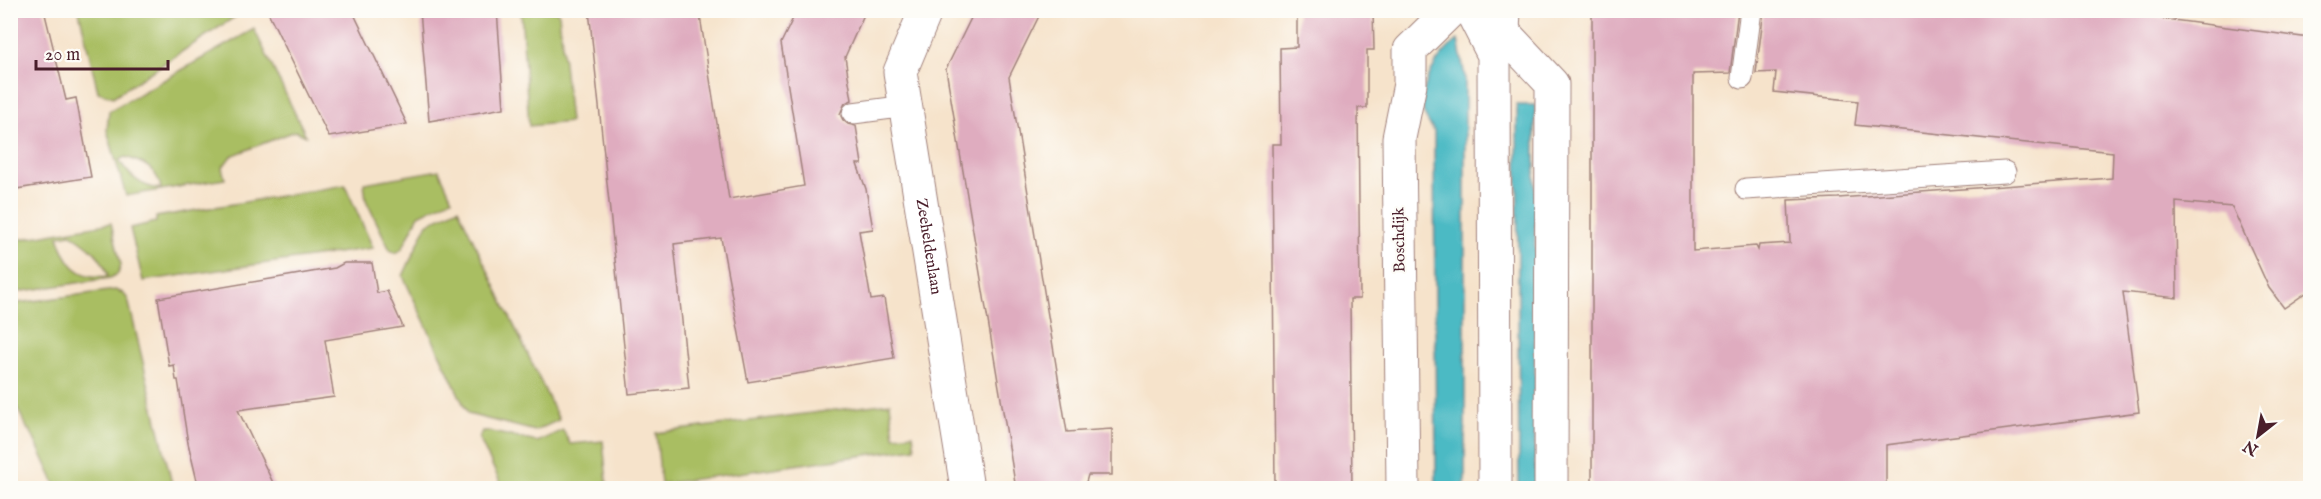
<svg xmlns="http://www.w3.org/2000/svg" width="2321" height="499" font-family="'IM FELL English',serif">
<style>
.green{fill:#a9be62;stroke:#7a6e46;stroke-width:1.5;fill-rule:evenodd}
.water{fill:#4cbac4;stroke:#4b6c78;stroke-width:1.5}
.building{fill:#dfacbf}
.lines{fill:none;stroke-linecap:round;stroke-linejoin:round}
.service-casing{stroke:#a0817b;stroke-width:23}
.minor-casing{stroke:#a0817b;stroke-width:35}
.secondary-casing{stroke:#a0817b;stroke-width:35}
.service{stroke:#fff;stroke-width:21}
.minor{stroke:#fff;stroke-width:33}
.secondary{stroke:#fff;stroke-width:33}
.labels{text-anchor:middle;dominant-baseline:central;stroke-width:4.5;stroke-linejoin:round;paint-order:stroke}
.street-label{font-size:16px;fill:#4a1f2b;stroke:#fdfcf7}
</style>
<rect width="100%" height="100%" fill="#fdfcf7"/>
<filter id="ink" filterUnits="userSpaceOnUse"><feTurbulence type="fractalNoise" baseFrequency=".0167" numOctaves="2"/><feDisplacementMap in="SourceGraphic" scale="12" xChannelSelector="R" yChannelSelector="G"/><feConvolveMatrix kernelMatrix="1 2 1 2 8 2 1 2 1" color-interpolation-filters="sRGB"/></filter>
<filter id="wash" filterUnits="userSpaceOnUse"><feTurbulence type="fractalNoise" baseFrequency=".008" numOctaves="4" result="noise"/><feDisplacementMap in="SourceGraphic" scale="24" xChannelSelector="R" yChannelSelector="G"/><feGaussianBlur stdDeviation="1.35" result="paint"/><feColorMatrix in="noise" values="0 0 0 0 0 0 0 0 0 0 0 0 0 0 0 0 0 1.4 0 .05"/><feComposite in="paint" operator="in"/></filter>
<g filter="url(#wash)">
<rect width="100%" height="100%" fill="#f6e3cb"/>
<!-- green -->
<path class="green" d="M79 11V10L244 11 113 97 98 92Z
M521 11H556L559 14 570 122 529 126Z
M254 29 306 136 295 131 231 156 222 168 225 179 126 196 107 130 109 111ZM125 157C143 162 158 169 161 189 141 187 129 176 119 160Z
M439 170 452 199 419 215 402 249 396 253 390 250 366 200 364 183Z
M345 185 373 248 143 281 130 228 156 222V217Z
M458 208 559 420 535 431 468 414 403 276 427 224Z
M111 223 121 265 118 274 110 278 11 293V241ZM71 234C89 246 102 255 108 276 77 280 66 262 58 236Z
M115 290 123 293 128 299 173 488H57L30 430H28L11 395V304Z
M890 403 894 436 913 434 915 448 661 484 656 433Z
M563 430 570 444 603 441 607 483 603 488H503L479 438 482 431H488L537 442Z"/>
<!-- water -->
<path class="water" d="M1458 40 1465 77V488H1436L1434 131C1430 125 1424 117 1423 110 1420 83 1437 55 1458 40Z
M1517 105H1535V488H1519Z"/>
<g id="blocks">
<!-- building -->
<path class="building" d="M10 10H44L66 100 76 98 91 177 10 190Z
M267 10H352L407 124 329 137Z
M420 10H497L504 108 429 121Z
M589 10H699L729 199 804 186 781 43 797 10H866L845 57 852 100 845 103 840 114 843 120 848 124 856 126 862 164H857L866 189 873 229 859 231 871 300 884 298 894 358 748 382 721 238 674 244 689 388 629 394Z
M975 10H1042L1009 77 1067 432 1112 429V475H1088L1084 489H1016L946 69Z
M1297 10H1373L1374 50H1367V108H1358L1360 299H1350L1352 489H1275L1272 144H1281L1280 48 1297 47Z
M1592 10H1738L1730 73 1693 74V251L1756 246 1758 250 1759 245 1790 243 1788 200 1838 198 2112 178 2113 152 1855 125 1858 101 1774 92 1776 72 1756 73 1764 10H2097L2310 38V290L2284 308 2269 288 2232 207 2176 202 2177 298 2123 292 2139 412 1886 445V489H1592Z
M344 263H372L377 293 387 291 403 327 325 340 334 397 238 410 276 489H199L188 443 178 380H176L174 365 169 366 158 298 335 268Z"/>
</g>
</g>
<g filter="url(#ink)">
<use href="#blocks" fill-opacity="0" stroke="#a0817b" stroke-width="1.5"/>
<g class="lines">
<defs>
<path id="service" d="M1742 78 1751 10
M853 113 907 106
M1746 189 2005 172"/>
<g id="minor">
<path id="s1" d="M926 10 900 72 967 488"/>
<path d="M1503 32 1552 84 1551 488"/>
<path d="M1403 488 1399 138 1410 84V50L1451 10"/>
</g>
<path id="secondary" d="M1471 10 1494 55
M1495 488 1494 55 1503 32 1504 10"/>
</defs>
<!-- service casing -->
<use href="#service" class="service-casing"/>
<!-- minor casing -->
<use href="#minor" class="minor-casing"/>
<!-- secondary casing -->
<use href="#secondary" class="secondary-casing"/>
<!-- service -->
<use href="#service" class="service"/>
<!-- minor -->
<use href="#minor" class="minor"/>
<!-- secondary -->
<use href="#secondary" class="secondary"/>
</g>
</g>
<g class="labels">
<!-- street labels -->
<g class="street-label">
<text transform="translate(1400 240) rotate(-91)">Boschdijk</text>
<text stroke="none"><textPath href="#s1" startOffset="244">Zeeheldenlaan</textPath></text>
</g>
</g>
<!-- margin -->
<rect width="2321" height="499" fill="none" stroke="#fdfcf7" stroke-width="36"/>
<!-- north arrow -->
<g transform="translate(2258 436) rotate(211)" stroke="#fdfcf7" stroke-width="4.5" paint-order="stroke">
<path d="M0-4.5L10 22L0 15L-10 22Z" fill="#4a1f2b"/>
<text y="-9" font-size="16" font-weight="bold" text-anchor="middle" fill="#4a1f2b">N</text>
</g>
<!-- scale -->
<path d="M36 60v9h132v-9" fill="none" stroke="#4a1f2b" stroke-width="3"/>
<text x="45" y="60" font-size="18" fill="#4a1f2b" stroke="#fdfcf7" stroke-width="4.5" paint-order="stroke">20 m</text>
</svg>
